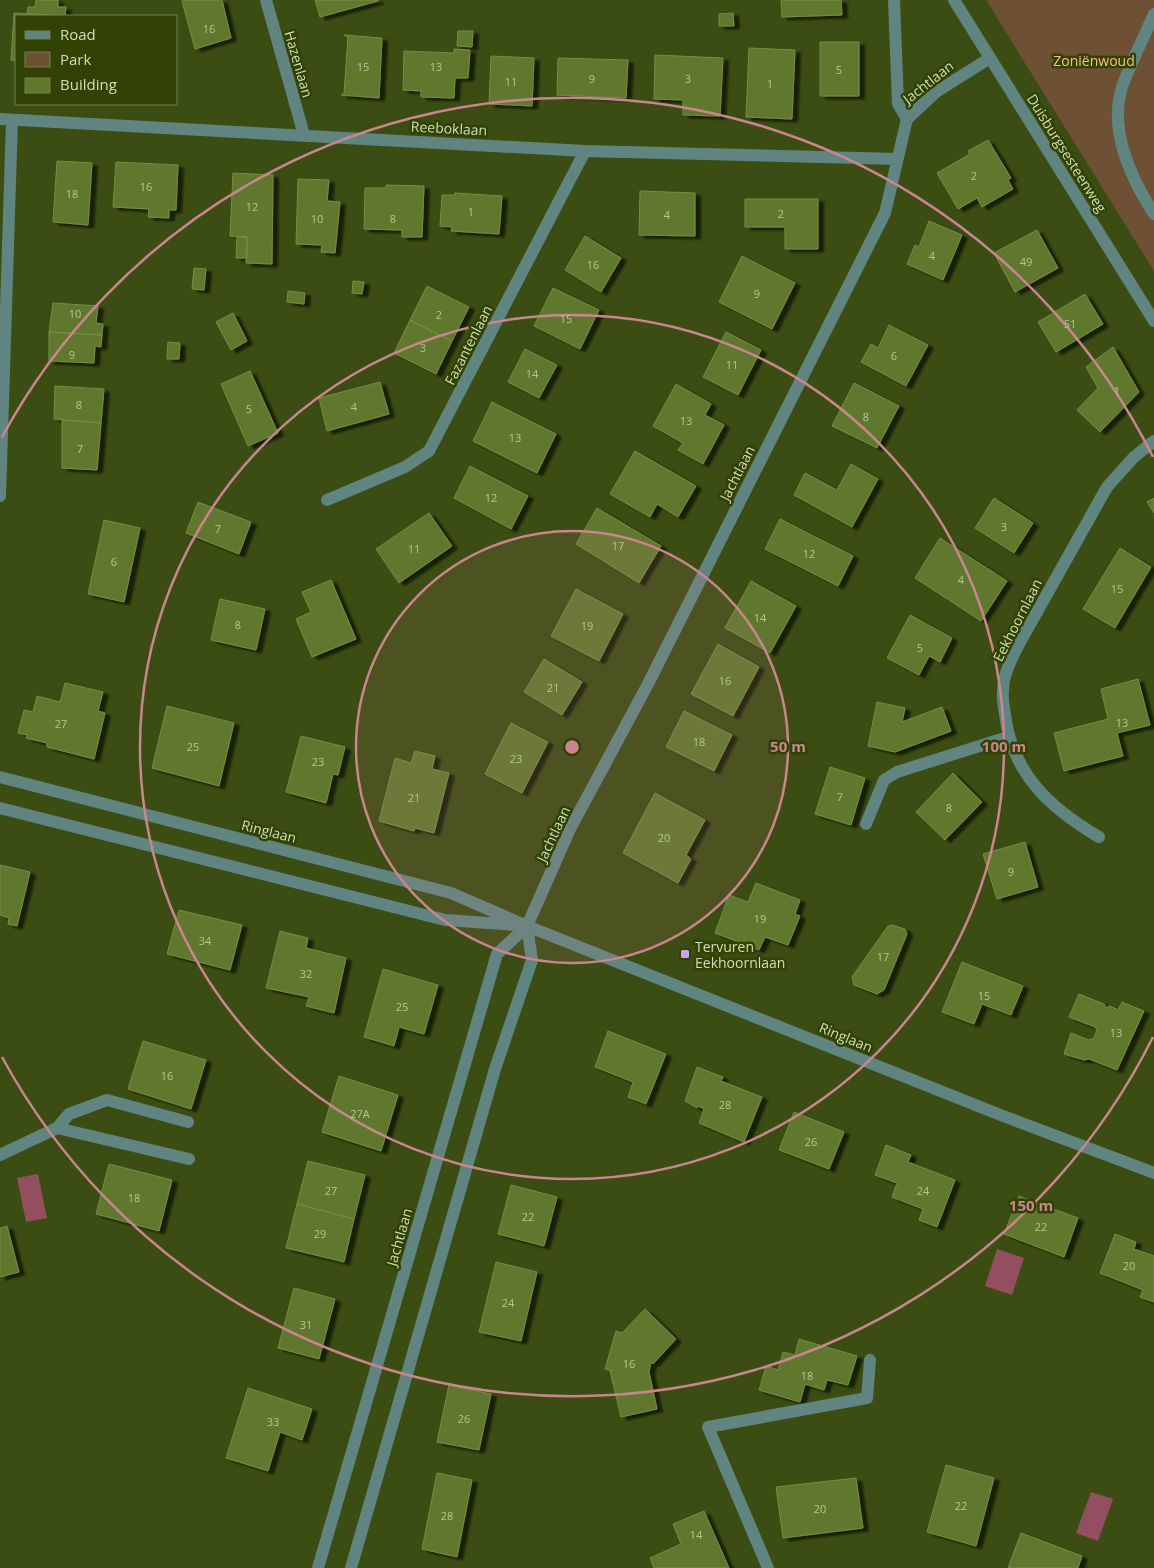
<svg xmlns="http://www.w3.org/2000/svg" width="1154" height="1568" font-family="'Open Sans',sans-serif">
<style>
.green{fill:#6e5134}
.water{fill:#934e60}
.building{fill:#60782d;stroke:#758e43;filter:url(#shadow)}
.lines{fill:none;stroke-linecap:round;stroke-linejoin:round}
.minor{stroke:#608580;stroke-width:12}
.ring{fill:none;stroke:#ca858f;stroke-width:2.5}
.poi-dot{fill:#c7a6ef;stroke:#314204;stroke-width:2}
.labels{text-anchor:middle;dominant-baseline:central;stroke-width:5;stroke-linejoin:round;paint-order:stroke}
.number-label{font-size:11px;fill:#b4c596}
.park-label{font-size:14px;fill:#fabf86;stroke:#314204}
.street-label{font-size:14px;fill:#d0dfb9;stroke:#314204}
.poi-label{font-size:14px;fill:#d0dfb9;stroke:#314204;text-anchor:start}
.centre{fill:#ca858f;stroke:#314204;stroke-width:2.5}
.ring-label{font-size:15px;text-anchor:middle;font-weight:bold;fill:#ca858f;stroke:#314204;stroke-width:5;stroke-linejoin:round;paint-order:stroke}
</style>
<defs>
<filter id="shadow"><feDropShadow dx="5.5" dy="3" stdDeviation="1" flood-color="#0009"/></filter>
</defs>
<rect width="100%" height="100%" fill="#3b4d12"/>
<!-- green -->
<path class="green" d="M986 0H1154V271Z"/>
<!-- water -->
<path class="water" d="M38 1174 47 1218 26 1222 17 1178Z
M997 1249 1024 1258 1012 1295 985 1286Z
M1091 1492 1113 1499 1098 1541 1076 1533Z"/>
<!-- building -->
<path class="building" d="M36 0H58V7H66L65 16 27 14 28 7H35Z
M187 0H222L231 38 195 49 182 1Z
M315 0H378V1L320 17Z
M781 0H841L842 15 782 17Z
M14 13 65 16H74H16V61L11 60Z
M733 13 734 26H719V14Z
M458 31H473L472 47 457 46Z
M344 35 382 38 379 98 341 95 344 94 348 37Z
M820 42H859V96H820Z
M749 48 795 50 792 119 746 117Z
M454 49 470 50 468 78H455L454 98 421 97V91L403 90 404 51 454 53Z
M655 55 723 58 720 116 683 115V100L654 99Z
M491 56 534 58 532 106 489 104Z
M558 58 628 60 626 98 557 95Z
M988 140 1011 178 1008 180 1013 189 982 207 977 198 958 209 937 173 970 154 968 151Z
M57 161 92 163 88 225 53 222Z
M116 162 178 165 176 210H169V218L148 217 149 209 113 207Z
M233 173 273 175 272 264 246 263 247 237 230 236Z
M298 179 329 180 327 201 340 202 335 253 321 252 322 245 296 244Z
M386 185 424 186 422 237H402V230L364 229 365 188H386Z
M640 191 695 193V236L639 235Z
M455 193 502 196 499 234 451 231 452 227 440 226 442 195H455Z
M745 199H818V249H785V227H745Z
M929 221 962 235 943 280 907 264 915 245 919 247Z
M1037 230 1058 268 1015 292 994 253Z
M237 236 247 237V258H236Z
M585 236 621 258 601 292 565 270Z
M742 256 795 283 772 329 719 302Z
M194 268 206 269 204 290 192 289Z
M353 281 364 282 362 294 352 293Z
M427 286 469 307 452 341 410 320Z
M553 288 599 310 580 349 534 326Z
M288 291 305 293 304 304 287 302Z
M1085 294 1103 324 1056 352 1038 322Z
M53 303 98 306 96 323 103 324 102 335 49 332Z
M233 313 247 341 231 350 216 322Z
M410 320 452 341 436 374 394 353Z
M889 325 928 345 906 386 861 362 871 344 878 348Z
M49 332 102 335 101 347 95 346 94 363 49 361Z
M726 332 761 350 738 395 703 377Z
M168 342 180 343 179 359H167Z
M1113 347 1139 392 1100 432 1077 410 1098 388 1086 367Z
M525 349 557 365 539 398 508 382Z
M250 371 278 433 248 446 221 384Z
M380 382 389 414 327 431 319 398Z
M854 383 899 406 877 448 832 426Z
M676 384 711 404 705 415 724 425 703 464 678 450 683 443 653 426Z
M55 386 104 389 101 423 54 419Z
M492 402 556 434 537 473 473 441Z
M62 420 101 423 97 470 62 468Z
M635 451 696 486 678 517 657 504 650 517 610 494Z
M851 464 878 479 852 527 794 495 805 473 837 490Z
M470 466 528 496 511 529 454 498Z
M994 498 1033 523 1014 553 975 528Z
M1154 498V513L1147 502Z
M198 502 251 522 239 554 186 533Z
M597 508 661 546 639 583 576 544Z
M429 513 452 546 399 583 376 549Z
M780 519 853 556 838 586 765 549Z
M104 520 140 528 124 602 88 594Z
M940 538 1007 581 981 621 915 578Z
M1120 548 1151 567 1115 628 1083 609Z
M331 580 356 639 312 657 296 619 311 612 302 592Z
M751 581 796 606 770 653 725 628Z
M576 589 623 614 599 661 551 636Z
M220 599 265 609 256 650 211 640Z
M910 615 952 638 940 662 929 656 919 675 887 658Z
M718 644 759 667 733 716 691 694Z
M544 659 582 682 562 715 524 692Z
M1138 679 1150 725 1117 733 1123 756 1064 771 1054 733 1108 719 1101 689Z
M65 683 103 692 98 711 105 713 94 759 47 747V743L26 738 27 735 18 733 24 710 33 712 37 696 60 702Z
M877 702 905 708 902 722 942 707 951 731 895 752 868 746Z
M167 706 234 723 219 786 152 768Z
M684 711 732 735 714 771 666 747Z
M511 723 548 742 522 793 485 774Z
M301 736 345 747 338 775 333 774 326 803 286 792Z
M415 751 435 756 432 769 449 773 434 833 415 828 414 831 379 821 395 758 411 763Z
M830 767 865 778 851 825 815 814Z
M953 773 982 802 945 840 916 812Z
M655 793 705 820 686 855 691 859 678 883 623 853Z
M1025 842 1038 887 997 899 983 854Z
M0 865 30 872 17 926 8 924 9 918 0 915Z
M756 883 800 900 795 914 800 916 788 945 765 937 759 950 715 933 729 895 748 902Z
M179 910 242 925 230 970 167 954Z
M892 925 905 929 907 934 884 990 877 994 854 985 852 977 888 926Z
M280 931 308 938 306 948 346 958 334 1013 306 1006 309 997 266 988Z
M962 962 1023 986 1011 1015 982 1004 974 1024 942 1012Z
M383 969 438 985 424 1034 399 1027 394 1046 364 1037Z
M1079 994 1104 1004 1106 1008 1110 1006 1118 1010 1122 1002 1144 1011 1117 1070 1089 1059 1084 1060 1064 1054 1071 1033 1089 1040 1094 1038 1097 1030 1095 1027 1069 1017Z
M608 1031 666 1054 646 1104 628 1097 633 1082 595 1067Z
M143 1041 206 1060 191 1109 128 1089Z
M697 1067 723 1077 721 1081 762 1097 744 1142 699 1123 704 1109 698 1106 697 1108 685 1101Z
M339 1076 398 1095 381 1151 322 1132Z
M794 1112 844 1132 829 1169 779 1150Z
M886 1145 911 1155 908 1162 955 1180 937 1227 919 1220 923 1209 892 1197 897 1183 875 1175Z
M308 1161 365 1175 354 1219 297 1204Z
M109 1164 172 1180 159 1231 96 1214Z
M511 1185 557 1197 544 1246 498 1234Z
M1019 1196 1078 1218 1064 1257 1004 1234Z
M297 1204 354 1219 344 1262 286 1248Z
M7 1226 19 1272 0 1277V1228Z
M1115 1234 1136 1242 1134 1249 1154 1256V1302L1140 1297 1143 1290 1100 1273Z
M496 1262 537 1272 521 1341 479 1332Z
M294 1288 335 1299 319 1359 278 1348Z
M645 1309 676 1339 653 1364 651 1362 649 1372 657 1409 621 1417 610 1371H612L605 1369 616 1331 622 1333Z
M799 1339 857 1356 848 1385 827 1380 824 1390 805 1384 800 1402 759 1390 766 1366 778 1370 783 1352 795 1355Z
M449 1385 491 1394 479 1450 437 1442Z
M248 1388 312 1409 302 1440 280 1432 268 1471 226 1458Z
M946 1465 994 1478 976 1546 927 1532Z
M437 1473 472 1480 457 1557 422 1549Z
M856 1478 863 1528 783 1538 776 1487Z
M704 1511 729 1568H654L650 1558 681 1544 673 1524Z
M1021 1533 1082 1556 1078 1568H1008Z"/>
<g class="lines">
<!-- minor -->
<path class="minor" d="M266 0 304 135
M894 0 898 104 907 119
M954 0 1154 321
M1154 14C1144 37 1132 61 1123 84 1107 129 1131 178 1154 214
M0 119 585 151 897 159
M0 496 12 120
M327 500 405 467 429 451 585 151
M0 777 451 893 527 926 998 1114 1154 1173
M0 808 445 920 517 925
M866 824 884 780 897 772 1008 737
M1099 837C1050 808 1012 774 1005 714 1004 707 1002 698 1003 691 1003 674 1012 658 1019 644L1107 487 1134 457 1154 441
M57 1128 69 1114 107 1100 188 1122
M0 1155 57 1128 189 1159
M318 1568 497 954 527 926 570 829 648 684 885 213 907 119 936 92 990 58
M351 1568 495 1069 532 960 527 926
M768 1568 708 1427 867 1398 870 1360"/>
</g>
<!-- distance rings -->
<circle cx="572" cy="747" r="216" fill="#ca858f" fill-opacity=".12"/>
<g class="ring">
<circle cx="572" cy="747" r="216"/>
<circle cx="572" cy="747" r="432"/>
<path d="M1153 1037A649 649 0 0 1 2 1057M2 437A649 649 0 0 1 1153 457"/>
</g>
<!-- markers -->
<rect class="poi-dot" x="680" y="949" width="10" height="10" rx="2.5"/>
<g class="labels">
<!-- number labels -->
<g class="number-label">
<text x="209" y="28">16</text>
<text x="363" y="66">15</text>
<text x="436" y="66">13</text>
<text x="839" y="69">5</text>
<text x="592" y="78">9</text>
<text x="688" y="78">3</text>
<text x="511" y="81">11</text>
<text x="770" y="83">1</text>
<text x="974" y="175">2</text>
<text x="146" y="186">16</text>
<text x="72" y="193">18</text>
<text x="252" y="206">12</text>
<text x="471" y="211">1</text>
<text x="781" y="213">2</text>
<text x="667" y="214">4</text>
<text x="317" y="218">10</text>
<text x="393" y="218">8</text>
<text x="932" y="255">4</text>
<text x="1026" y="261">49</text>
<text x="593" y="264">16</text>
<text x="757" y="293">9</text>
<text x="75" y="313">10</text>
<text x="439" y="314">2</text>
<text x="566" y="318">15</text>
<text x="1070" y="323">51</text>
<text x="423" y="347">3</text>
<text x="72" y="354">9</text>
<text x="894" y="355">6</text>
<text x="732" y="364">11</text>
<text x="532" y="373">14</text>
<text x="1117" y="390">1</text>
<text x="79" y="404">8</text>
<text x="354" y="406">4</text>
<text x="249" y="408">5</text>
<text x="866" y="416">8</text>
<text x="686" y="420">13</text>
<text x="515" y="437">13</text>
<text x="80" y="448">7</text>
<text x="491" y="497">12</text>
<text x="1004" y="526">3</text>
<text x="218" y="528">7</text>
<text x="618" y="545">17</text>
<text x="414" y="548">11</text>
<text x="809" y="553">12</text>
<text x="114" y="561">6</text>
<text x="961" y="579">4</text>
<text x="1117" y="588">15</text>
<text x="760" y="617">14</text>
<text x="238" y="624">8</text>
<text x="587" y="625">19</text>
<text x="920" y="647">5</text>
<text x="725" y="680">16</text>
<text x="553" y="687">21</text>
<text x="1122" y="722">13</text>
<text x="61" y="723">27</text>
<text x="699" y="741">18</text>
<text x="193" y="746">25</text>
<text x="516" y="758">23</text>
<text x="318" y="761">23</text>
<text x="840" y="796">7</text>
<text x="414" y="797">21</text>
<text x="949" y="807">8</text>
<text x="664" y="837">20</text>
<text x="1011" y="871">9</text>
<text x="760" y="918">19</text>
<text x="205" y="940">34</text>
<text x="883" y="956">17</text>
<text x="306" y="973">32</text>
<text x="984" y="995">15</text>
<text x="402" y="1006">25</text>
<text x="1116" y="1032">13</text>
<text x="167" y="1075">16</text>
<text x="725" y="1104">28</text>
<text x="360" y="1113">27A</text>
<text x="811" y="1141">26</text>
<text x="331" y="1190">27</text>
<text x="923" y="1190">24</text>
<text x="134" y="1197">18</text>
<text x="528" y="1216">22</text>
<text x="1041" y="1226">22</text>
<text x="320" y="1233">29</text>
<text x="1129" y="1265">20</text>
<text x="508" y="1302">24</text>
<text x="306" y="1324">31</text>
<text x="629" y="1363">16</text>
<text x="807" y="1375">18</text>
<text x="464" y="1418">26</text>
<text x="273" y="1421">33</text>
<text x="961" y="1505">22</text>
<text x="820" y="1508">20</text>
<text x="447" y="1515">28</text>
<text x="696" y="1534">14</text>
</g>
<!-- park labels -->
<g class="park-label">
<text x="1094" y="60">Zoniënwoud</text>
</g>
<!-- street labels -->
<g class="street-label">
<text transform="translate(299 64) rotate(74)">Hazenlaan</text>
<text transform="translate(928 82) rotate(-38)">Jachtlaan</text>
<text transform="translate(449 128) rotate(3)">Reeboklaan</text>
<text transform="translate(1067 153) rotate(58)">Duisburgsesteenweg</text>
<text transform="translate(468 345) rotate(-63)">Fazantenlaan</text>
<text transform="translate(737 473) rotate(-63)">Jachtlaan</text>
<text transform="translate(1017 620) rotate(-63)">Eekhoornlaan</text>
<text transform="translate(269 831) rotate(14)">Ringlaan</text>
<text transform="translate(553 834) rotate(-65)">Jachtlaan</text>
<text transform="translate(846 1037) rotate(22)">Ringlaan</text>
<text transform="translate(399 1237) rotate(-74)">Jachtlaan</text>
</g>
<!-- poi labels -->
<g class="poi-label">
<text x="695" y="946">Tervuren<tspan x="695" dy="16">Eekhoornlaan</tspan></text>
</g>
</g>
<circle cx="572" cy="747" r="8" class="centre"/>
<g class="ring-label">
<text x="788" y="752">50 m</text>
<text x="1004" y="752">100 m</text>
<text x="1031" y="1211">150 m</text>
</g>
<!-- legend -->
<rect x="15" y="15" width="162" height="90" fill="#314204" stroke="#71814c"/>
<rect x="25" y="31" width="25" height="8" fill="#608580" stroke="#71814c"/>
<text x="60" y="40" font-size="15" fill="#d0dfb9">Road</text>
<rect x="25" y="52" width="25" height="15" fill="#6e5134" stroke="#71814c"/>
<text x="60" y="65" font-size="15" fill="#d0dfb9">Park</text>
<rect x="25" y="78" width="25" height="15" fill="#60782d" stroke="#71814c"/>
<text x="60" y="90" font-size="15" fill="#d0dfb9">Building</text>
</svg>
